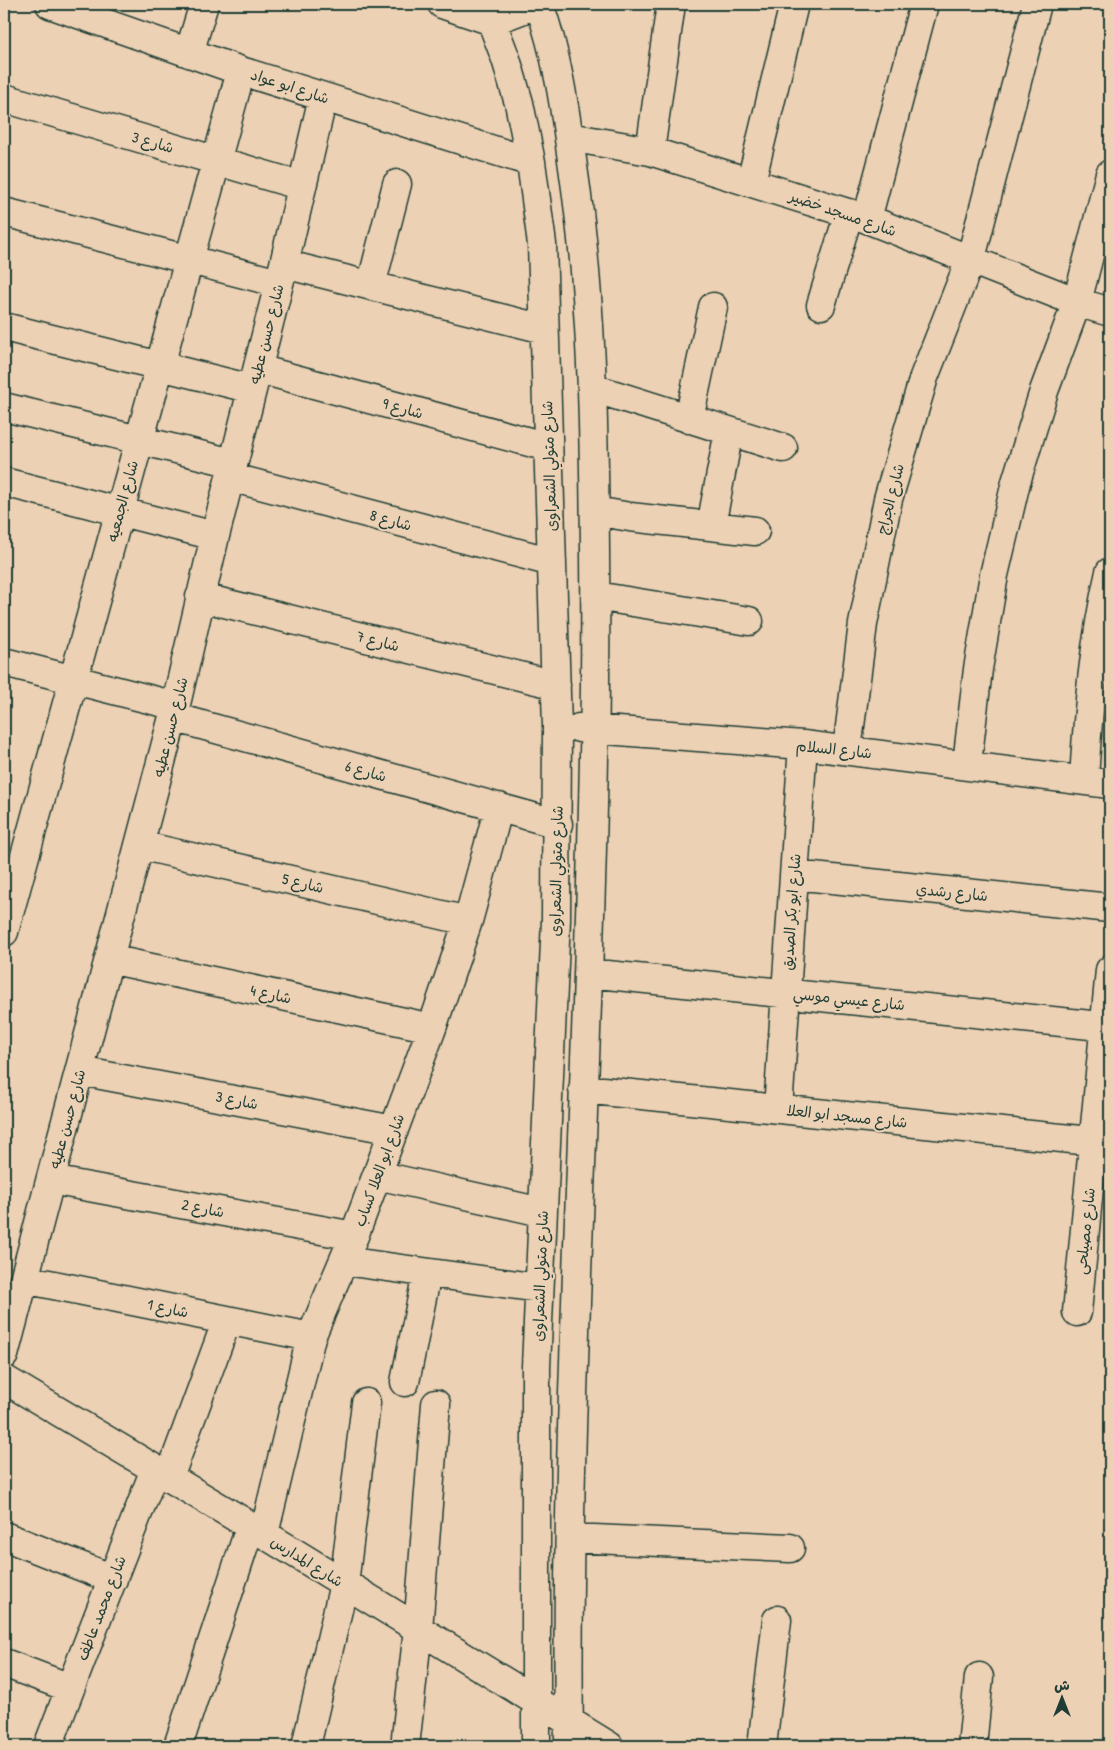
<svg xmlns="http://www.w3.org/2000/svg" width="1114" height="1750" font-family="'Patrick Hand','Playpen Sans Arabic',sans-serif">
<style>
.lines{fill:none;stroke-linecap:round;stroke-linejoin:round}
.minor-casing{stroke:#1f3d34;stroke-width:31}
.minor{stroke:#edd1b4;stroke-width:28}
.labels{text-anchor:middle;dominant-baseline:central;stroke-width:4;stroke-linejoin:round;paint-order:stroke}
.street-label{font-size:15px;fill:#1f3d34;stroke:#edd1b4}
</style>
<rect width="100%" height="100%" fill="#edd1b4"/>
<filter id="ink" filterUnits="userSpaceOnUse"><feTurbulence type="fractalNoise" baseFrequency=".02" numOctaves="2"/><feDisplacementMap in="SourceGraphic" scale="10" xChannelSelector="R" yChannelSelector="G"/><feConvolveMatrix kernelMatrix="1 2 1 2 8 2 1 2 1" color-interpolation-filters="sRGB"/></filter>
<g filter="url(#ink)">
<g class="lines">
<defs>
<path id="minor" d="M50 4 241 71 531 162
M442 4 492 21 537 4
M485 4 506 59 519 103 531 162 542 244 557 727 556 919 536 1367V1746
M539 4C558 57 565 110 573 167 592 295 594 422 595 552 599 950 564 1348 569 1746
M189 53 204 4
M4 98 302 186
M569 137 650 151 867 219 1077 302 1110 312
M650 151 671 4
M751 182 794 4
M4 212 279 283
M867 219 924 4
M284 264 544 329
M371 286 397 184
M821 305 849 213
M4 327 252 389
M258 369 548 447
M593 388 783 448
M4 407 233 463
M689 419 713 307
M230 477 552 562
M4 482 215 536
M595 511 630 517 755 531
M711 526 729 431
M596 596 749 621
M200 597 556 685
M4 662 176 706
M173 717 558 824
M579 728 803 745 1110 784
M847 750 863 624 888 499 924 377 971 258 1037 4
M967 764 978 669 994 575 1016 482 1044 391 1077 302 1110 174
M1084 780C1088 710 1094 641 1110 572
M139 845 468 921
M794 875 1110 908
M4 932 241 71
M109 959 432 1028
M588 973 1110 1027
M80 1071 394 1130
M583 1089 1110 1143
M778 1109 803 745
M377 1175 542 1212
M51 1180 354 1236
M344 1261 539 1288
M24 1279 311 1337
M1077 1312 1110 970
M4 1355 173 717 215 536 284 264 323 97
M4 1379 264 1534 609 1746
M405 1382 427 1273
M169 1478 227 1320
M264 1534 311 1337 354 1236 432 1028 468 921 499 807
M4 1536 113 1579
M572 1538 790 1548
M4 1663 70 1688
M48 1746 155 1469
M178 1746 250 1527
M306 1746 344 1584 366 1403
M405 1746 418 1629 436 1404
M762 1746 777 1620
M972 1746 979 1677"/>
</defs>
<!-- minor casing -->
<use href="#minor" class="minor-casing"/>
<!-- minor -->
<use href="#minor" class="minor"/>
</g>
</g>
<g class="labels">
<!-- street labels -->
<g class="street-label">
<text transform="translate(290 86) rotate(18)">شارع ابو عواد</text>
<text transform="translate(153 142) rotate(16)">شارع 3</text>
<text transform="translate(843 213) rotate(19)">شارع مسجد خضير</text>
<text transform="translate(266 334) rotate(-76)">شارع حسن عطيه</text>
<text transform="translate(403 408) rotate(15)">شارع 9</text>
<text transform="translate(549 466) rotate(-92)">شارع متولي الشعراوى</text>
<text transform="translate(890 499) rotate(-76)">شارع الجراج</text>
<text transform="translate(122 501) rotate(-75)">شارع الجمعيه</text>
<text transform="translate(391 520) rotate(15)">شارع 8</text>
<text transform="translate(378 641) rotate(14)">شارع 7</text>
<text transform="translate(170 727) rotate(-76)">شارع حسن عطيه</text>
<text transform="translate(834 749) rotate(6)">شارع السلام</text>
<text transform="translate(366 771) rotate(16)">شارع 6</text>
<text transform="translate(556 871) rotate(-89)">شارع متولي الشعراوى</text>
<text transform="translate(303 883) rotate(13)">شارع 5</text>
<text transform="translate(952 892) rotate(6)">شارع رشدي</text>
<text transform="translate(791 912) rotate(-86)">شارع ابو بكر الصديق</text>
<text transform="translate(271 994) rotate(12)">شارع 4</text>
<text transform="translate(849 999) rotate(6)">شارع عيسي موسي</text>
<text transform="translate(237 1100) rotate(11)">شارع 3</text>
<text transform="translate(847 1116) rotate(6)">شارع مسجد ابو العلا</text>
<text transform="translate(67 1119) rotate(-75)">شارع حسن عطيه</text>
<text transform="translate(379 1170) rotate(-70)">شارع ابو العلا كساب</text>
<text transform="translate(203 1208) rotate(11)">شارع 2</text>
<text transform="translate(1085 1231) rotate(-84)">شارع مصيلحى</text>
<text transform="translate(540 1276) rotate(-88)">شارع متولي الشعراوى</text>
<text transform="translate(168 1308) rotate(12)">شارع 1</text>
<text transform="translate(307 1561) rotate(32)">شارع المدارس</text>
<text transform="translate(101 1608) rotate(-69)">شارع محمد عاطف</text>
</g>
</g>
<!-- margin -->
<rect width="1114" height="1750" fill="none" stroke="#edd1b4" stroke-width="20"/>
<rect x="10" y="10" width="1094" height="1730" fill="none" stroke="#1f3d34" stroke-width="2" filter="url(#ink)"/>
<!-- north arrow -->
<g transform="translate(1062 1698)" stroke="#edd1b4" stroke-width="4" paint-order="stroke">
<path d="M0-4L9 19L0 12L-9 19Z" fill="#1f3d34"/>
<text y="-8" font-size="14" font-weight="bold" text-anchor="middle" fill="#1f3d34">ش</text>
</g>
</svg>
